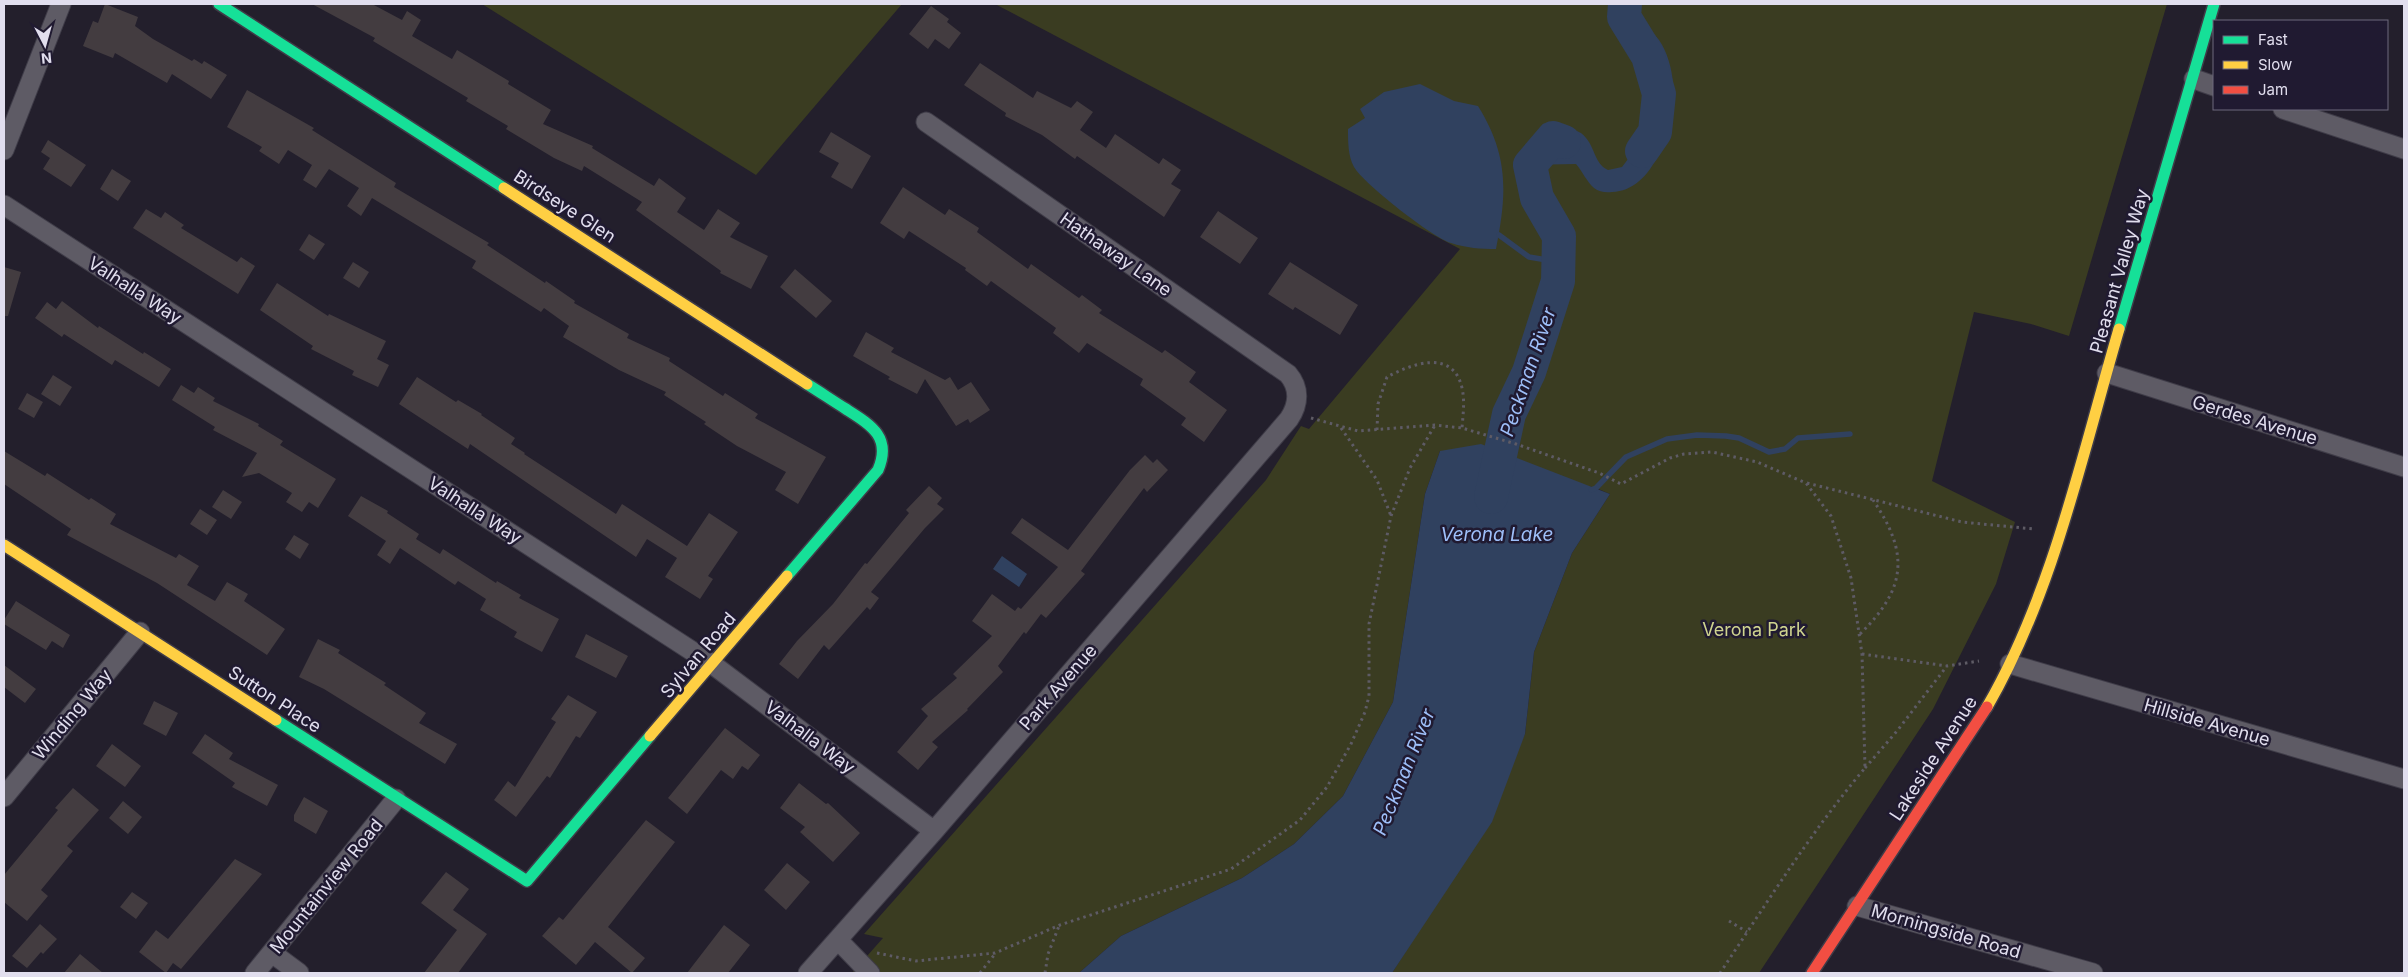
<svg xmlns="http://www.w3.org/2000/svg" width="2408" height="977" font-family="Inter,sans-serif">
<style>
.green{fill:#3a3c21}
.water{fill:#30415f}
.lines{fill:none;stroke-linecap:round;stroke-linejoin:round}
.stream{stroke:#30415f;stroke-width:5.5}
.river{stroke:#30415f;stroke-width:34}
.building{fill:#433c40}
.street-casing{stroke:#3f3c48;stroke-width:21}
.fast-casing{stroke:#3f3c48;stroke-width:14}
.slow-casing{stroke:#3f3c48;stroke-width:14}
.jam-casing{stroke:#3f3c48;stroke-width:14}
.path{stroke:#5e5b65;stroke-width:3;stroke-dasharray:2.5 4;stroke-linecap:butt}
.street{stroke:#5e5b65;stroke-width:19}
.fast{stroke:#16e098;stroke-width:11}
.slow{stroke:#ffcf43;stroke-width:11}
.jam{stroke:#f24e42;stroke-width:11}
.labels{text-anchor:middle;dominant-baseline:central;stroke-width:5;stroke-linejoin:round;paint-order:stroke}
.street-label{font-size:18px;fill:#e1deee;stroke:#201a31}
.park-label{font-size:18px;fill:#cfd48f;stroke:#201a31}
.water-label{font-size:19px;font-style:italic;fill:#9ebff9;stroke:#201a31}
</style>
<rect width="100%" height="100%" fill="#231f2c"/>
<!-- green -->
<path class="green" d="M482 4H902L756 175Z
M995 4H2167L2069 336 2031 324 1974 312 1932 481 2015 522 1996 584 1933 709 1759 973H1392L1424 923 1525 734 1534 652 1572 553 1610 494 1596 488 1440 451 1425 494 1393 702 1343 796 1294 844 1242 878 1121 936 1079 973H852L883 938 864 934 1266 480 1301 426 1309 429 1460 249Z"/>
<!-- water -->
<path class="water" d="M1613 4H1634C1636 22 1649 26 1659 40 1667 51 1672 69 1673 83 1676 119 1657 191 1612 192 1606 193 1599 192 1594 188 1587 182 1582 171 1576 164L1524 165C1524 154 1529 136 1542 133 1546 132 1550 133 1554 132 1562 129 1573 128 1581 133 1596 145 1593 163 1608 170L1622 167 1641 142 1661 100V90L1647 71 1636 46 1619 25Z
M1420 84 1454 101 1478 106C1509 156 1507 193 1496 249 1481 249 1466 248 1451 243 1433 238 1363 183 1354 167 1348 156 1348 142 1348 129L1365 118 1360 109 1384 92Z
M1481 444 1610 494 1572 553 1534 652 1525 734 1492 822 1392 973H1079L1121 936 1242 878 1294 844 1343 796 1393 702 1425 494 1440 451Z
M1002 556 1027 574 1019 587 993 569Z"/>
<g class="lines">
<!-- stream -->
<path class="stream" d="M1499 235 1529 257 1559 262
M1591 490 1596 488 1626 457 1667 439 1697 435 1726 436 1739 438 1769 452 1785 449 1798 438 1850 434"/>
<!-- river -->
<path class="river" d="M1625 4 1624 17 1648 56 1659 94 1655 132 1642 151
M1491 497 1509 414 1529 372 1558 281 1559 236 1537 198 1530 165 1553 138 1564 142"/>
</g>
<!-- building -->
<path class="building" d="M105 4 138 17 135 26 153 39 192 61 194 59 202 64 204 61 227 75 211 99 172 74 167 83 115 53 113 58 83 46 93 21 98 23Z
M312 4H372L402 20 407 11 421 20 412 36 452 59 457 50 509 81 508 84 551 110 543 124 593 146 592 148 654 186 659 178 686 198 677 212 704 230 718 209 740 223 730 237 768 256 751 289 720 273 721 271 636 210 642 202 584 166 582 171 554 158 506 129 508 126 466 101 468 98 373 41 375 38Z
M931 6 949 19 947 22 961 33 949 49 935 39 928 49 909 34Z
M980 63 1033 98 1037 91 1071 108 1077 101 1093 112 1080 130 1106 148 1115 134 1159 164 1163 158 1181 170 1171 184 1181 190 1164 217 1077 156 1075 159 1042 135 1005 116 1006 113 964 85Z
M247 90 314 128 312 130 396 183 394 187 489 243 487 245 545 283 546 281 575 301 574 303 629 334 627 338 670 358 669 361 723 396 725 393 758 414 755 418 826 457 798 504 775 490 786 472 737 446 704 424 706 422 664 395 666 392 619 370 563 337 569 326 544 308 541 312 472 268 476 261 372 198 361 216 347 206 359 188 329 169 316 188 303 180 312 165 288 150 279 164 259 151 262 147 227 127Z
M831 132 871 156 852 189 831 177 839 163 819 152Z
M48 140 86 165 71 187 43 169 50 158 41 152Z
M112 169 131 181 118 201 100 189Z
M903 187 945 215 949 209 979 228 977 232 1028 269 1031 264 1079 298 1082 295 1102 310 1099 313 1162 353 1165 350 1196 372 1189 382 1227 410 1204 442 1181 425 1186 418 1140 385 1143 379 1087 343 1079 353 1053 333 1056 328 991 281 987 286 965 270 966 268 909 231 904 239 880 223Z
M146 209 161 218 165 212 184 225 181 228 237 262 241 257 255 266 238 294 133 228Z
M1218 211 1258 238 1240 264 1200 237Z
M309 234 325 244 314 260 299 250Z
M353 262 369 272 359 288 343 278Z
M1290 262 1358 305 1340 335 1295 307 1293 310 1268 294Z
M4 267 21 272 8 316H4Z
M795 269 832 301 816 318 780 287Z
M277 283 328 316 329 314 386 341 377 359 389 365 378 387 352 375 354 371 311 349 313 346 260 310Z
M62 301 98 328 99 326 143 354 144 352 171 369 159 387 115 360 112 365 64 334 62 337 35 318 47 302 56 309Z
M866 332 894 348 891 352 945 380 950 377 958 390 971 382 990 410 970 423 968 419 956 426 925 379 917 394 888 379 890 377 853 356Z
M53 375 72 387 60 406 41 394Z
M417 377 456 402 458 400 482 414 481 415 515 438 511 444 525 453 524 454 616 514 622 504 687 546 709 513 738 532 708 576 713 579 700 599 665 577 677 558 647 539 636 557 470 444 468 449 399 404Z
M181 385 194 393 198 387 215 398 213 401 259 424 258 426 283 441 280 445 336 479 318 508 309 502 302 512 286 502 292 493 259 473 242 477 257 453 213 430 215 427 172 400Z
M27 393 43 402 34 418 18 409Z
M4 451 45 476 47 473 89 500 91 498 116 514 110 524 176 558 179 554 199 566 187 585 215 601 227 582 248 594 244 601 285 629 267 655 157 583 67 535 71 529 4 484Z
M1145 455 1153 463 1157 459 1168 470 1147 492 1144 488 1081 571 1085 574 1046 618 1041 614 1026 634 1024 632 998 666 1003 672 967 709 968 710 932 742 938 747 918 770 897 752 928 716 921 709 957 678 953 674 992 636 972 621 992 594 1015 611 1018 607 1021 609 1058 567 1011 533 1022 518 1068 550 1130 470Z
M929 486 942 498 937 504 944 509 925 528 871 592 879 598 870 610 867 607 829 650 824 645 798 679 779 664 797 641 833 604 865 563 867 564 909 513 906 510Z
M223 490 242 502 231 519 212 507Z
M361 496 388 511 387 513 419 534 416 539 440 554 443 549 496 583 497 581 521 595 519 598 559 619 542 652 514 637 517 632 480 610 486 599 458 581 455 585 400 548 390 564 377 555 386 541 348 516Z
M200 509 217 520 207 535 190 524Z
M294 535 309 544 300 559 285 549Z
M16 601 70 635 63 648 52 641 46 650 4 624V620Z
M586 634 628 656 616 678 575 657Z
M318 639 340 650 338 653 386 683 384 685 426 713 419 723 457 744 445 764 324 689 299 677Z
M4 665 36 689 25 703 4 687Z
M568 695 597 712 580 738 576 736 550 778 547 776 516 817 494 800 508 781 515 787 556 722 551 719Z
M154 701 178 713 166 736 143 724Z
M725 728 760 755 748 770 742 766 733 779 721 770 687 814 668 798Z
M205 734 233 753 229 759 278 785 267 806 232 787 235 783 192 753Z
M112 744 141 766 125 787 96 766Z
M799 783 826 804 828 803 860 833 833 862 800 832 805 827 780 808Z
M73 788 99 810 67 846 73 851 41 890 48 896 27 921 4 902V875L58 810 55 808Z
M304 797 328 811 316 834 294 821V815Z
M123 801 142 817 128 834 109 818Z
M646 820 675 842 608 927 645 958 632 973 595 942 576 965 542 936 559 917 563 920Z
M235 859 262 874 181 969 173 963 166 973 139 952 156 930 168 939Z
M787 863 810 882 786 910 764 890Z
M446 872 469 889 453 910 487 934 458 973H424L457 930 421 903Z
M132 892 148 903 136 919 120 907Z
M40 924 57 939 43 954 41 952 27 968 12 956Z
M724 925 750 945 728 973H687Z
M80 954 103 973H64Z"/>
<g class="lines">
<defs>
<path id="street" d="M2194 79 2214 86
M2283 109 2404 149
M4 150 61 4
M4 205 712 664 934 831
M2107 373 2404 467
M2010 664 2404 779
M4 797 140 632
M1857 906 2093 973
M838 940 870 973
M272 953 299 973
M255 973 396 799
M808 973 934 831 1289 419C1299 404 1300 388 1288 374L926 122"/>
<path id="fast" d="M219 4 504 188
M2119 329 2214 4
M787 576 878 470C892 437 871 425 846 409 833 401 820 392 807 384
M276 720 527 881 650 736"/>
<path id="slow" d="M504 188 807 384
M4 545 276 720
M1987 707C2053 593 2082 455 2119 329
M650 736 787 576"/>
<path id="jam" d="M1812 973 1987 707"/>
</defs>
<!-- street casing -->
<use href="#street" class="street-casing"/>
<!-- fast casing -->
<use href="#fast" class="fast-casing"/>
<!-- slow casing -->
<use href="#slow" class="slow-casing"/>
<!-- jam casing -->
<use href="#jam" class="jam-casing"/>
<!-- path -->
<path class="path" d="M1311 418 1358 431 1435 425 1462 428 1516 444 1599 473 1621 484 1670 458 1684 454 1712 452 1757 462 1806 483 1831 516 1851 578 1862 654 1865 768C1810 833 1767 903 1720 973
M1341 428 1377 480 1391 516
M1377 430 1378 404 1387 377C1411 364 1453 348 1462 388 1465 401 1463 415 1462 428
M1807 483 1962 522 2034 529
M1860 634C1906 589 1910 554 1873 500
M1862 654 1947 666 1979 661
M1865 768 1897 731 1947 666
M1729 921 1747 932
M877 953 916 961 995 953 1060 925 1231 869 1300 820 1327 787 1351 744 1365 712 1369 696V624L1391 516 1410 468 1435 425
M980 973 995 954
M1045 973 1048 954 1059 926"/>
<!-- street -->
<use href="#street" class="street"/>
<!-- fast -->
<use href="#fast" class="fast"/>
<!-- slow -->
<use href="#slow" class="slow"/>
<!-- jam -->
<use href="#jam" class="jam"/>
</g>
<g class="labels">
<!-- street labels -->
<g class="street-label">
<text transform="translate(565 206) rotate(33)">Birdseye Glen</text>
<text transform="translate(1116 254) rotate(35)">Hathaway Lane</text>
<text transform="translate(2119 271) rotate(-74)">Pleasant Valley Way</text>
<text transform="translate(135 290) rotate(33)">Valhalla Way</text>
<text transform="translate(2255 420) rotate(17)">Gerdes Avenue</text>
<text transform="translate(475 510) rotate(33)">Valhalla Way</text>
<text transform="translate(698 655) rotate(-50)">Sylvan Road</text>
<text transform="translate(1058 687) rotate(-49)">Park Avenue</text>
<text transform="translate(275 699) rotate(33)">Sutton Place</text>
<text transform="translate(72 714) rotate(-50)">Winding Way</text>
<text transform="translate(2207 722) rotate(16)">Hillside Avenue</text>
<text transform="translate(810 737) rotate(37)">Valhalla Way</text>
<text transform="translate(1933 758) rotate(-57)">Lakeside Avenue</text>
<text transform="translate(326 886) rotate(-51)">Mountainview Road</text>
<text transform="translate(1946 931) rotate(16)">Morningside Road</text>
</g>
<!-- park labels -->
<g class="park-label">
<text x="1754" y="629">Verona Park</text>
</g>
<!-- water labels -->
<g class="water-label">
<text transform="translate(1528 372) rotate(-71)">Peckman River</text>
<text x="1497" y="534">Verona Lake</text>
<text transform="translate(1404 772) rotate(-68)">Peckman River</text>
</g>
</g>
<!-- border -->
<rect width="2408" height="977" fill="none" stroke="#e1deee" stroke-width="10"/>
<!-- legend -->
<rect x="2213" y="20" width="175" height="90" fill="#201a31" stroke="#6d687d"/>
<rect x="2223" y="36" width="25" height="8" fill="#16e098" stroke="#6d687d"/>
<text x="2258" y="45" font-size="15" fill="#e1deee">Fast</text>
<rect x="2223" y="61" width="25" height="8" fill="#ffcf43" stroke="#6d687d"/>
<text x="2258" y="70" font-size="15" fill="#e1deee">Slow</text>
<rect x="2223" y="86" width="25" height="8" fill="#f24e42" stroke="#6d687d"/>
<text x="2258" y="95" font-size="15" fill="#e1deee">Jam</text>
<!-- north arrow -->
<g transform="translate(45 45) rotate(174)" stroke="#201a31" stroke-width="4" paint-order="stroke">
<path d="M0-4L9 19L0 12L-9 19Z" fill="#e1deee"/>
<text y="-8" font-size="14" font-weight="bold" text-anchor="middle" fill="#e1deee">N</text>
</g>
</svg>
